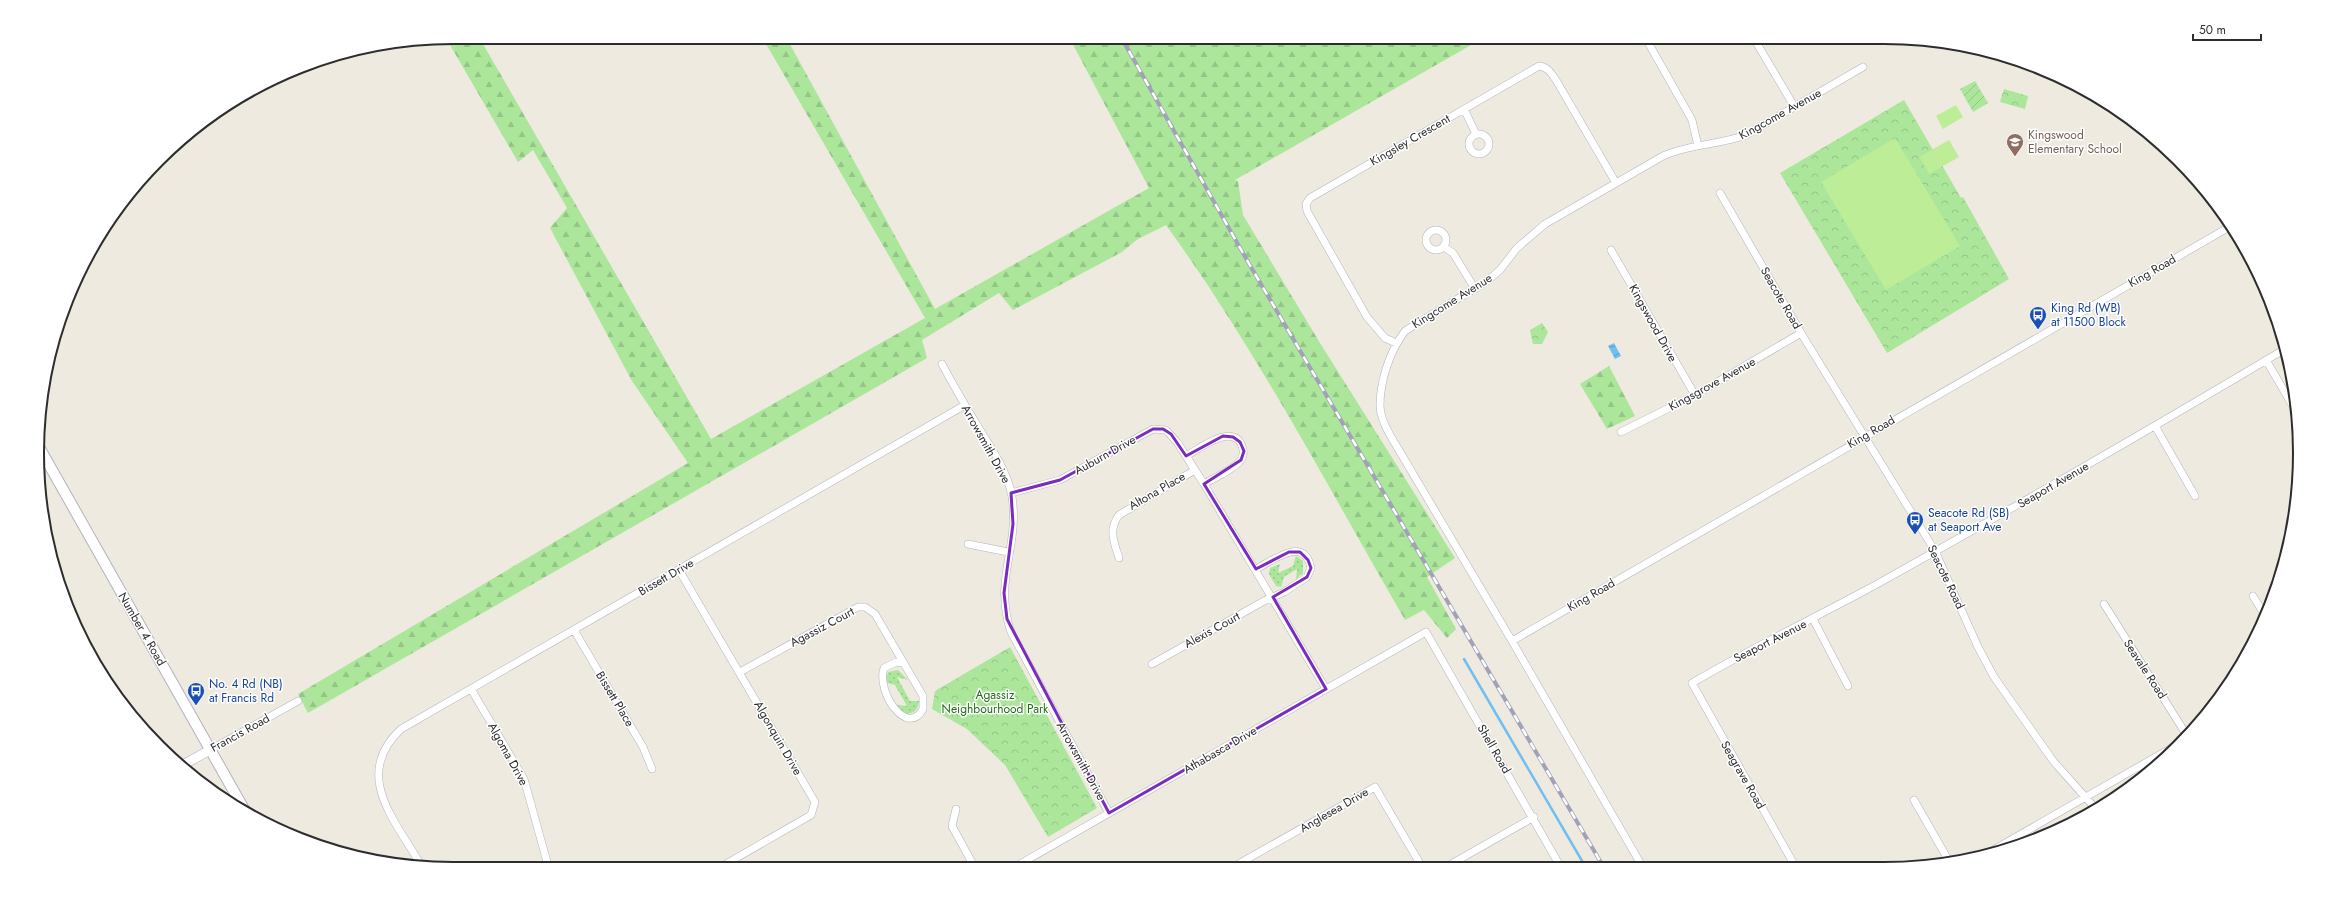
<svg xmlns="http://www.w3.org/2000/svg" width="2337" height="906" font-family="Jost,sans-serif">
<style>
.grass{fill:url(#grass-dots)}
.forest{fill:url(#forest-firs)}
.park{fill:url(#park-crowns)}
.garden{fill:url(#garden-furrows)}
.pitch{fill:#bded96}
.water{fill:url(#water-waves)}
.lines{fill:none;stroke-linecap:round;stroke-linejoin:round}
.stream{stroke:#71bff2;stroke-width:2.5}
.minor-casing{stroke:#b3b3c0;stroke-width:8}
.tertiary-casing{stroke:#b3b3c0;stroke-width:10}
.secondary-casing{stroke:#b3b3c0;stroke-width:12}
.minor{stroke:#fff;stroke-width:7}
.tertiary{stroke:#fff;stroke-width:9}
.secondary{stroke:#fff;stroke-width:10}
.rail-casing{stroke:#a1a2b7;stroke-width:4}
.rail{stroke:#fff;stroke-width:2.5;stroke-dasharray:8;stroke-linecap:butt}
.marked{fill:none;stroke:#7b2cbf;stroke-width:3;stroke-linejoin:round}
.labels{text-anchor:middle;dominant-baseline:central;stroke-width:3;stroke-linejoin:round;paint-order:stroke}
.street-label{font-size:12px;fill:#2d2d2d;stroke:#fff}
.education-label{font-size:12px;fill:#785e54;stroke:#fff;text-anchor:start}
.transit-label{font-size:12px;fill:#164399;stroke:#fff;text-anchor:start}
.park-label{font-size:12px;fill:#206d19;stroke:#fff}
.rim{fill:none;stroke:#2d2d2d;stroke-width:2}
</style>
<defs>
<pattern id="grass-dots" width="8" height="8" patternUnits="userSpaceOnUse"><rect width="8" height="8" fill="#abe69b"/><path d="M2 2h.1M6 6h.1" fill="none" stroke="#93c686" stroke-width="1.8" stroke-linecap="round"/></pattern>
<pattern id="forest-firs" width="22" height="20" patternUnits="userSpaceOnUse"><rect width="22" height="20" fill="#abe69b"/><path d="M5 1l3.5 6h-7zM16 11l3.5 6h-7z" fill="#93c686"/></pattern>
<pattern id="park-crowns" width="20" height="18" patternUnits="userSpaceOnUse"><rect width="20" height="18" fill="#abe69b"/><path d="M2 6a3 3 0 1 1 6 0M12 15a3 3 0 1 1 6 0" fill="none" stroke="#93c686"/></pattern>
<pattern id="garden-furrows" width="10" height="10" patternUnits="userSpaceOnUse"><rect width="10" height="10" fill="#abe69b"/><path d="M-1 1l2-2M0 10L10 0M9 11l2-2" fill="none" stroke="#93c686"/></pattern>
<pattern id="water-waves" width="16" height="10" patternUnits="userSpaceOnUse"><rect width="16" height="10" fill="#71bff2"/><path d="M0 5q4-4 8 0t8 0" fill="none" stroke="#5d9cc4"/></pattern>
</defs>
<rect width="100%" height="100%" fill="#eeeadf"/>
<!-- grass -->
<path class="grass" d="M1296 556 1303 561V573L1296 579 1297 569 1284 577 1281 587 1276 586 1269 574 1270 568 1280 564 1278 573 1293 566Z
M898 670 908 680 897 677 910 701H919C918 709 915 714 905 714L897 705 907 706 895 685 885 682 888 672Z"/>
<!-- forest -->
<path class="forest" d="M479 37 711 439 925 318 762 37H786L935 309 1149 188 1069 37H1485L1235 180 1238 181 1243 215 1320 343 1455 558 1427 577 1456 629 1447 638 1424 610 1405 620C1328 487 1256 349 1166 225L1138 239 1122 252 1013 310 999 293 922 340 927 358 308 713 298 694 688 463 632 381 550 228 567 208 533 150 518 162 446 38Z
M1609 366 1635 416 1607 429 1580 384Z"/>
<!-- park -->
<path class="park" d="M2004 89 2028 96 2025 109 2000 102Z
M1904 100 1961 198 1963 197 2009 279 1887 353 1780 173Z
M1542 323 1548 332 1542 344H1533L1530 330Z
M1010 647 1097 808 1048 837 1005 765 967 729 932 709 935 691Z"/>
<!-- garden -->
<path class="garden" d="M1975 81 1988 103 1973 112 1960 89Z"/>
<!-- pitch -->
<path class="pitch" d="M1956 105 1963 117 1943 129 1936 116Z
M1895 138 1960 246 1886 290 1821 182Z
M1949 140 1959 157 1929 174 1919 157Z"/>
<!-- water -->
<path class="water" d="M1614 343 1621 356 1615 359 1608 346Z"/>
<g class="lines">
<!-- stream -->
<path class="stream" d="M1464 659 1585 866"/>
<defs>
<path id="minor" d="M1645 37 1692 120 1698 146
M1753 37 1794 106
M1464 109 1476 134
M1469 144a10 10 0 1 1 20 0a10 10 0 1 1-20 0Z
M1720 193 1801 333 1935 551 1978 647 1994 677 2054 762 2095 808
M1426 240a10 10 0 1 1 20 0a10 10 0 1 1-20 0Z
M1444 247 1453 253 1475 289
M1611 250 1695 395
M1396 343 1385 338 1367 317 1307 211 1306 204 1310 198 1539 66C1548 67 1551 73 1556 80L1616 183
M2266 360 2297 413
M942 364C953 385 965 405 977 425 992 450 1011 475 1013 505 1017 551 994 582 1011 632L1109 813
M2155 426 2195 496
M1621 432 1695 395 1801 333
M1186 456C1199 449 1233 422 1242 446 1244 451 1244 456 1240 461 1232 471 1215 477 1204 484
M1011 493 1060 480 1153 429 1166 430 1177 442 1204 484 1326 689
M968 544 1008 552
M1119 558C1114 542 1108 530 1119 515L1195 470
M679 570 815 802 811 815 719 868
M2253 596 2266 617
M2104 604 2186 734
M1813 619 1848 686
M574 630 643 747 652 769
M1512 641 2231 226
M1152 664 1264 601 1284 592 1307 577 1311 568C1304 535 1274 560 1256 569
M740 672 858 607H865L875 614 923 696V709C907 738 876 692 884 668L896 662 903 663
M471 689 524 779 549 869
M210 750 298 701
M1914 800 1950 863
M956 809 952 826 975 868
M1981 857 2175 746
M421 865C395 820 352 775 401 729L965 405
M1642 866 1512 641 1390 435C1385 426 1380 416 1380 406 1380 380 1390 351 1405 331L1487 281 1500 270 1517 248 1545 224 1663 156C1689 144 1719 145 1746 135L1863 67
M1795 866 1692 683C1753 647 1817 617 1879 583 2015 507 2151 429 2285 349
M1233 867 1375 787 1422 867
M1446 867 1534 817
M1013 868 1426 632 1560 866"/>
<path id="tertiary" d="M181 766 210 750"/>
<path id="secondary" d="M39 447 245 811"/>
</defs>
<!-- minor casing -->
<use href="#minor" class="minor-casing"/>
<!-- tertiary casing -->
<use href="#tertiary" class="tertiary-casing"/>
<!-- secondary casing -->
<use href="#secondary" class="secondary-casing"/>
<!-- minor -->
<use href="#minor" class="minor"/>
<!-- tertiary -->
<use href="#tertiary" class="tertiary"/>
<!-- secondary -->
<use href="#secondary" class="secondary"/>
<defs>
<path id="rail" d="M1121 37 1248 262 1603 866"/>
</defs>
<!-- rail casing -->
<use href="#rail" class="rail-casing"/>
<!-- rail -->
<use href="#rail" class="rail"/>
</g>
<!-- marked area -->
<path class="marked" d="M1153 429H1163L1171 434 1186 456 1223 436 1233 437 1240 442 1244 451 1241 460 1204 484 1256 569 1289 552H1300L1308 560 1311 568 1307 577 1273 597 1326 689 1109 813 1007 619 1004 593 1013 524 1011 493 1060 480Z"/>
<!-- icons -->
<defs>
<symbol id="school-pin" viewBox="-11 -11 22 30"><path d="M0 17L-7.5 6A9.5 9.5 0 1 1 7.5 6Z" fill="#8d6e63" stroke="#fff"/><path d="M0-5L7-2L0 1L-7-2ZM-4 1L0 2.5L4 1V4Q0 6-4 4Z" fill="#fff"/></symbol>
<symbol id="bus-pin" viewBox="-11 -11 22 30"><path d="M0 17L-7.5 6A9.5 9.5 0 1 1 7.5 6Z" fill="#1a4fb4" stroke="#fff"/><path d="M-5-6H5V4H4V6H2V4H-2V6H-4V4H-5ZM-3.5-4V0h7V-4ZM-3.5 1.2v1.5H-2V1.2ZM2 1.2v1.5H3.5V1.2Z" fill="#fff"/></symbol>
</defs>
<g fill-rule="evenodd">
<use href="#school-pin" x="2005" y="132" width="20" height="27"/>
<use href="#bus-pin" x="2028" y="305" width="20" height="27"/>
<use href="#bus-pin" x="1905" y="510" width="20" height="27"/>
<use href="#bus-pin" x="186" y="681" width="20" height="27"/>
</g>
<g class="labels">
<!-- street labels -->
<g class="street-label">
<text transform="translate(1780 114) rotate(-29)">Kingcome Avenue</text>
<text transform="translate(1410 140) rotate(-30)">Kingsley Crescent</text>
<text transform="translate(2152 271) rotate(-30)">King Road</text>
<text transform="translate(1781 298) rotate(60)">Seacote Road</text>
<text transform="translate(1452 301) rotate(-32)">Kingcome Avenue</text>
<text transform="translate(1653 323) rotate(61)">Kingswood Drive</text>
<text transform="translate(1712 384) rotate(-29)">Kingsgrove Avenue</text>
<text transform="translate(1871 432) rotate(-30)">King Road</text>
<text transform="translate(986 444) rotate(61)">Arrowsmith Drive</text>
<text transform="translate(1105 455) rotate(-29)">Auburn Drive</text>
<text transform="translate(2053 485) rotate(-30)">Seaport Avenue</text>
<text transform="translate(1157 491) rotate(-30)">Altona Place</text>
<text transform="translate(666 577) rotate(-30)">Bissett Drive</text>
<text transform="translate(1946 577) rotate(64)">Seacote Road</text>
<text transform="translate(1591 595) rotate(-30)">King Road</text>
<text transform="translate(822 627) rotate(-28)">Agassiz Court</text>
<text transform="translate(142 629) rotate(60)">Number 4 Road</text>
<text transform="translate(1212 630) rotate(-29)">Alexis Court</text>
<text transform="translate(1770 641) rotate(-27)">Seaport Avenue</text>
<text transform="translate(2145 669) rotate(57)">Seavale Road</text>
<text transform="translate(615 699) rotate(59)">Bissett Place</text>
<text transform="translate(240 733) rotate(-29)">Francis Road</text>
<text transform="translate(778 738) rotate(60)">Algonquin Drive</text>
<text transform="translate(1494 749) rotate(60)">Shell Road</text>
<text transform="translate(1220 750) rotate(-30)">Athabasca Drive</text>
<text transform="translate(508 754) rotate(61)">Algoma Drive</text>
<text transform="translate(1081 761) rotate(61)">Arrowsmith Drive</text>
<text transform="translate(1743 775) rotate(60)">Seagrave Road</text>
<text transform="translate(1334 810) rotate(-30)">Anglesea Drive</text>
</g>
<!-- education labels -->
<g class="education-label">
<text x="2028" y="135">Kingswood<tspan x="2028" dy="14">Elementary School</tspan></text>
</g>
<!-- transit labels -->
<g class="transit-label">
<text x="2051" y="308">King Rd (WB)<tspan x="2051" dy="14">at 11500 Block</tspan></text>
<text x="1928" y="513">Seacote Rd (SB)<tspan x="1928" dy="14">at Seaport Ave</tspan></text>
<text x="209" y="684">No. 4 Rd (NB)<tspan x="209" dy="14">at Francis Rd</tspan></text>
</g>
<!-- park labels -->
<g class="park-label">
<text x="995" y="695">Agassiz<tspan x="995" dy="14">Neighbourhood Park</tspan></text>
</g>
</g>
<!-- crop -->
<path d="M0 0H2337V906H0ZM453 44H1884A409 409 0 0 1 2293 453V453A409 409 0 0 1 1884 862H453A409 409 0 0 1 44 453V453A409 409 0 0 1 453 44Z" fill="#fff" fill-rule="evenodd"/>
<path class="rim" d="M453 44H1884A409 409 0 0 1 2293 453V453A409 409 0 0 1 1884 862H453A409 409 0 0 1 44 453V453A409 409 0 0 1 453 44Z"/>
<!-- scale -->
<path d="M2193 34v6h68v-6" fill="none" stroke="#2d2d2d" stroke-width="2"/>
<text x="2199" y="34" font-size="12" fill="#2d2d2d" stroke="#ffffff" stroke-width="3" paint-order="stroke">50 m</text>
</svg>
